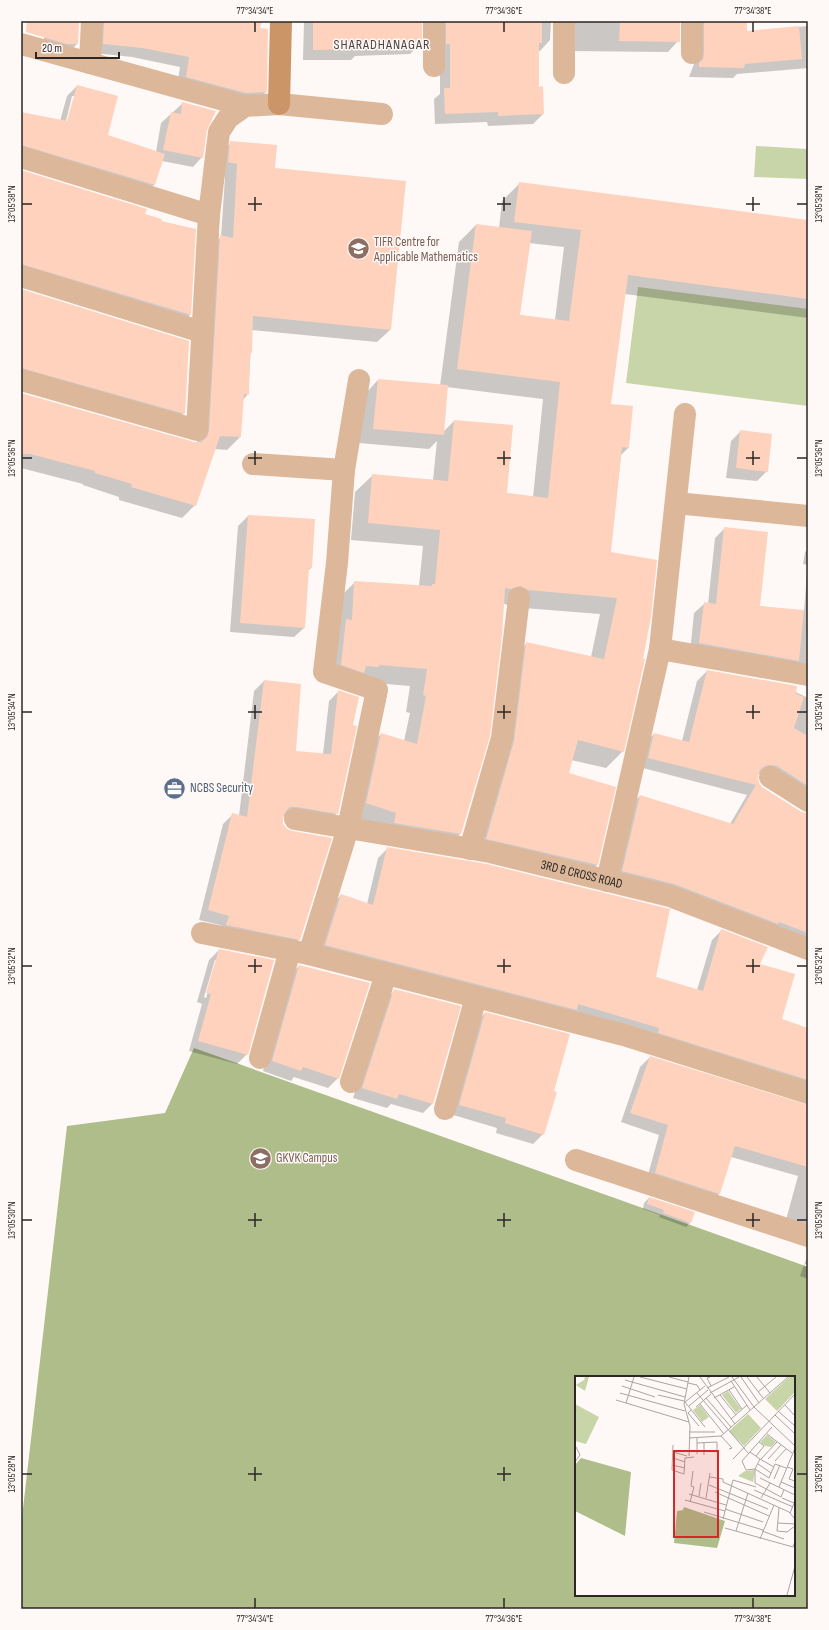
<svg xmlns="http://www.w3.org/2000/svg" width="829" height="1630" font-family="'Sofia Sans Condensed',sans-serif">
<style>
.green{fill:#c8d5a9}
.forest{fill:#aebd8a;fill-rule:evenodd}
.shadow{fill:#0003;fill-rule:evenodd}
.building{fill:#fed2bd}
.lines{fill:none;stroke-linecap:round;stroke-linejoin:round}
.street{stroke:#dcb799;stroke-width:22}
.secondary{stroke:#cb9567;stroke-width:22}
.ticks{fill:none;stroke:#2b2725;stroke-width:1.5}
.labels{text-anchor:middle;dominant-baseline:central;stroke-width:3;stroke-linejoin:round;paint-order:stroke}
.education-label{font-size:13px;fill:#785e54;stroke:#fef9f7;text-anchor:start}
.service-label{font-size:13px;fill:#4e5e75;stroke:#fef9f7;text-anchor:start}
.street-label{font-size:13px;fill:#2b2725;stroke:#fef9f7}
.neighbourhood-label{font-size:14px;letter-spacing:1px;fill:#4d4440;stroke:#fef9f7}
.inset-road{fill:none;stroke:#aaa5a3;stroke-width:1}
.view{fill:#d62828;fill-opacity:0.15;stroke:#d62828;stroke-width:2}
.inset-edge{fill:none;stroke:#2b2725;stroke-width:2}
.neatline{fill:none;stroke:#2b2725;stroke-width:1.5}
.ticks-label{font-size:10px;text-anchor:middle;fill:#2b2725}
</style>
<rect width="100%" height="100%" fill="#fef9f7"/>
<!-- green -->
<path class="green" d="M756 146 808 149V179L754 177Z
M638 287 808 309V406L626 383Z"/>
<!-- forest -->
<path class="forest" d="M194 1048 808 1267V1609H21V1526L67 1126 165 1113ZM576 1377H794V1595H576Z"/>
<!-- shadow -->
<path class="shadow" d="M44 21H78L77 44 68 53 44 49Z
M90 21H261L258 29 266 92 256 102 177 86 180 67 132 57 94 53Z
M304 21H420V44L410 54 355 56 351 60H303Z
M430 21H551L550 40 540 51H538V88L543 114 533 124 488 126 487 122 435 124 434 99 440 94V54Z
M560 21H678V41L668 52 566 51Z
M688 21H746V32L808 26V68L737 74 733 78 689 77 694 64V32Z
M77 86 107 136 156 152 161 123 183 103 206 130 202 157 193 167 162 161 154 185 144 194 21 156V113L60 121 67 96ZM72 96H75L67 126 65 125Z
M231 143 274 169 390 330 377 342 252 330 248 394 243 400 240 437 227 450 215 449 195 505 182 518 119 500V497L83 485V484L21 468V394L197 443 208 249 221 237 225 177 216 175 218 155Z
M21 171 160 221 195 230 190 315 181 324 21 274Z
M519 184 808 221V318L625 294 610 405 628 448 621 455 610 553 656 561 623 751 606 768 571 760 568 773 614 788 597 865 580 882 470 856 510 660 527 643 591 657 600 614 511 607 503 603 489 735 460 834 443 851 349 820 364 751 381 734 404 741 410 713 406 712 410 686 363 682H324L338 599 355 582 419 586 423 546 351 540 355 492 373 475 433 480 437 441 429 449 359 443 364 395 378 380 440 386 459 242 476 225 499 228 502 201ZM529 243 564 247 555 320 519 315ZM447 387 543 399 533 497 506 494 454 421 443 432Z
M21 290 184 413 172 426 21 383Z
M741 431 767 471 757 481 726 478 731 441Z
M248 516 311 568 307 571 304 628 294 637 230 632 238 526Z
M725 528 758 606 804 611 807 573 808 572V673L690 653 694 613 704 604H708L715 538Z
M808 549V565L803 564 805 552Z
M707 671 779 684 808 698V803L760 774H757L758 784 763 788 801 812 808 814V946L613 881 630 805 640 796 730 824 747 795 639 767 644 744 654 734 682 741 697 681Z
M264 681 295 752 323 754 329 701 339 691 352 726 337 813 328 823 286 816 282 817 300 939 290 949 220 925 199 920 223 824 233 814 239 816 254 691Z
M388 848 655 977 697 990 712 940 722 930 759 964 780 1020 808 1029V1095L316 955 331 905 341 895 367 904 378 858Z
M219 950 247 1054 237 1064 189 1051 202 1004 197 1002 209 960ZM215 960H217L206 998 204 997Z
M299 966 338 1078 328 1088 294 1077 291 1081 263 1071 289 976Z
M395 990 433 1103 423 1113 391 1104 387 1108 353 1098 385 1000Z
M485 1013 552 1092 543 1134 533 1144 496 1133 497 1128 450 1114 475 1023Z
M650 1057 808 1106V1237L784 1227 798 1176 731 1157 719 1194 710 1203 646 1182 659 1135 621 1122 640 1067Z
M649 1198 690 1223 686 1227 659 1217 660 1215 643 1209 644 1203Z
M808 1254V1265L805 1264 804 1266 808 1267V1279L800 1276Z"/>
<!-- building -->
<path class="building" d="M27 21H79L78 44H67L26 32Z
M104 21H262L260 28 268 29 267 92 246 93 186 77 189 57 142 48 103 44Z
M313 21H422V44L363 46V49L313 50Z
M446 21H542V43H539V87L543 86 544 114 498 116V112L445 114 444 88H450V44H446Z
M620 21H680V42L619 41Z
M704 21H747V31L799 26 802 59 745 64 744 68 699 67V63L703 59 704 53Z
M77 85 118 96 108 135 165 154 155 185 21 145V112L67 121Z
M182 102 216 111 207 130 203 158 163 150 171 112 181 114Z
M230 141 277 145 275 168 406 181 391 330 253 316 252 353H250L249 395 244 394 241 437 220 436 196 506 131 487 132 484 95 473V471L30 454H21V393L194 442H201L207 437 209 431 220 235 233 238 237 164 228 162Z
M21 170 147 209 145 214 162 219 161 221 196 229 191 315 21 264Z
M519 182 808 220V299L628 275 611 404 633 406 629 448 622 447 611 552 657 560 651 617 643 659H645L624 752 578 740 569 773 616 787 598 865 486 839 514 741 526 642 604 659 617 598 528 590 520 586 511 589 505 588 502 636 490 736 461 834 394 823 396 813 366 803 381 733 417 744 426 696 423 695 427 669 379 665V667L366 666 364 673 341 665 346 619 352 620 354 581 432 586V584H435L440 530 368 523 372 474 448 481 454 420 513 425 507 493 548 498 560 382 457 369 476 224 532 231 520 315 569 321 581 230 514 222Z
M21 289 189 341 185 414 21 368Z
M378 379 448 385 444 435 373 429Z
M740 430 772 434 768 472 736 468Z
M248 515 315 519 312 568H309L305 628 240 623Z
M724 527 768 532 760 606 804 610 799 661 699 643 704 602 716 604Z
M707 670 797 686 796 694 804 697 794 728 808 736V786L777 766 771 765 765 766 760 770 758 777 759 783 763 788 801 812 808 813V933L779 922 778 924 674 884 622 871 640 795 733 824 756 785 648 758 654 733 689 742Z
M264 680 301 684 296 751 331 754 338 690 359 697 353 725 357 726 338 814 297 807H290L286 811 283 817V824L287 829 293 831 332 838 300 940 226 925 229 916 208 910 232 813 247 817Z
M387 847 487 864 670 909 656 977 703 991 721 929 768 947 760 964 795 974 782 1019 808 1028V1080L658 1033 659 1028 578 1004 577 1010 325 945 341 894 373 905Z
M219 949 274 960 248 1055 198 1041 211 994 206 993Z
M299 965 370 983 339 1079 303 1067 301 1071 272 1061Z
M394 989 461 1006 433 1104 399 1094 397 1099 362 1088Z
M485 1012 570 1034 554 1091 557 1092 544 1135 505 1123 506 1118 459 1105Z
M650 1056 808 1105V1167L735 1146 720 1194 655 1173 668 1125 630 1113Z
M649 1197 695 1212 691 1223 663 1213 664 1210 647 1204Z"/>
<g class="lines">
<!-- street -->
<g class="street">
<path d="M434 21V66"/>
<path d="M692 21V53"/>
<path d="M21 44 245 106"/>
<path d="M90 63 92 21"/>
<path d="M564 73V21"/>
<path d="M21 157 209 215"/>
<path d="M21 276 202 332"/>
<path d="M21 380 197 430 209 215 219 132 228 118 245 106 279 104 382 114"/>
<path d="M253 464 344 470"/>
<path d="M676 503 808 516"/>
<path d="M660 649 808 675"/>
<path d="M770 777 808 801"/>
<path id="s1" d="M295 819 490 852 670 896 808 949"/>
<path d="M470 849 502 738 519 598"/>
<path d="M607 881 660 649 685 414"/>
<path d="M202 933 309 954 624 1035 808 1093"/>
<path d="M309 954 348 828 377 690 324 672 337 563 344 470 359 380"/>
<path d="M260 1058 290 950"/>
<path d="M351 1082 386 974"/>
<path d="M445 1109 476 997"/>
<path d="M576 1160 808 1236"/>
</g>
<!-- secondary -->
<path class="secondary" d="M279 104 281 21"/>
</g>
<!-- ticks -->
<path class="ticks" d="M255 22V32M504 22V32M753 22V32M255 197V211M504 197V211M753 197V211M22 204H32M248 204H262M497 204H511M746 204H760M797 204H807M255 451V465M504 451V465M753 451V465M22 458H32M248 458H262M497 458H511M746 458H760M797 458H807M255 705V719M504 705V719M753 705V719M22 712H32M248 712H262M497 712H511M746 712H760M797 712H807M255 959V973M504 959V973M753 959V973M22 966H32M248 966H262M497 966H511M746 966H760M797 966H807M255 1213V1227M504 1213V1227M753 1213V1227M22 1220H32M248 1220H262M497 1220H511M746 1220H760M797 1220H807M255 1467V1481M504 1467V1481M22 1474H32M248 1474H262M497 1474H511M797 1474H807M255 1598V1608M504 1598V1608M753 1598V1608"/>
<!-- icons -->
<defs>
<symbol id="university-disc" viewBox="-11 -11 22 22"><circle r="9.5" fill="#8d6e63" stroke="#fef9f7"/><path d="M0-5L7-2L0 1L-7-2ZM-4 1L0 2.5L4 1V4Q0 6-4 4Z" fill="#fff"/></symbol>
<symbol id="office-disc" viewBox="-11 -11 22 22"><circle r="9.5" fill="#5c6f8a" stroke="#fef9f7"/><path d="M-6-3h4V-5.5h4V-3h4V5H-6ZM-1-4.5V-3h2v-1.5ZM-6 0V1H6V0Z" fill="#fff"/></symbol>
</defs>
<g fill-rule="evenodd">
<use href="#university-disc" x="346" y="236" width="25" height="25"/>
<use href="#office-disc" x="162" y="776" width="25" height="25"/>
<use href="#university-disc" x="248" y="1146" width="25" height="25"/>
</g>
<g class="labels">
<!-- education labels -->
<g class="education-label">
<text x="374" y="242">TIFR Centre for<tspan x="374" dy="15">Applicable Mathematics</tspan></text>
<text x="276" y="1158">GKVK Campus</text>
</g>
<!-- service labels -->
<g class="service-label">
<text x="190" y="788">NCBS Security</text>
</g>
<!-- street labels -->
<g class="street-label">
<text stroke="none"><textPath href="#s1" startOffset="292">3RD B CROSS ROAD</textPath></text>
</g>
<!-- neighbourhood labels -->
<g class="neighbourhood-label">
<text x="382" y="44">SHARADHANAGAR</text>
</g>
</g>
<!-- overview -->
<g transform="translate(575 1376)">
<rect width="220" height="220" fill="#fef9f7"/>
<path d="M10 1H14L10 15 1 9 9 4ZM214 1H220V16L202 35 190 23ZM153 15 166 33 161 37 147 19ZM0 28 24 41 11 68 0 65ZM125 29 134 41 127 46 118 34ZM173 38 186 52 169 70 154 55ZM192 59 201 66 196 71 190 70 185 66ZM180 94 178 106 163 100 170 95Z" fill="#c8d5a9"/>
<path d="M6 82 56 96 50 160 0 135V89ZM109 131 150 145 142 172 99 167 102 135 108 134Z" fill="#aebd8a"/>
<path class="inset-road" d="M65 1 112 13M94 1 113 6M125 1 160 48M135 1 132 2 136 10M157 1 179 31 220 70M166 1 184 27M172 1 188 22M182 1 195 17M50 4 110 21M156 5 175 34M113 7 122 9 125 14M47 10 80 21M132 12 154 1M154 14 167 33M183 16 201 1M45 17 110 35M122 17 174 78M135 17 164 1M83 19 109 25M145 19 161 39M131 22 156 51M139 22 159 11M41 24 114 46M110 26 130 51M110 26 130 10M51 27 59 1M125 28 149 58M210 29 220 40M114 30 133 14M121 31 136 18M116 34 113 37 124 50M203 35 220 50M200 39 220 58M156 43 172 29M197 51 167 85 171 94 180 93 194 102 200 88 211 92M114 56H140M192 58 217 77M146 60 157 72 154 73M114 62 146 60 213 1M122 62V78M122 67 142 66V77M0 69 5 79 0 86M98 69 97 94 109 98 110 82 119 81M98 76 112 80M175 76 185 83M129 79V66M114 80 115 50 109 28 114 1M181 80 189 70 184 66M98 82 110 86M158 83 220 18M186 83 202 66M193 83 206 69M200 85 211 73M183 88 196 97M97 89 110 92M199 91 185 83 180 93V107L206 121 209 114M212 91 218 93 214 103 220 105M135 101 148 103V106L214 136 220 143M185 102 220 119M199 103 205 89M206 106 220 112M134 109 193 133M204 111 220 72M179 114 218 131M140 116 194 140M114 118 151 129M124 120 126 107M131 122 135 97M186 122 195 107M207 122 219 127M110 124 150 135M115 126 119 111 116 110 118 95M204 132 202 155 212 156 220 150M150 133 188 146M129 136 188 154M215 137 220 125M148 143 158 104 181 111M203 147 220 148M150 152 218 171 220 165M161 155 173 117M187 155 209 163M185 163 199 129M212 219 220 190"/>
<path class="view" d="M99 75H143V161H99Z"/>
<rect width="220" height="220" class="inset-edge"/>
</g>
<!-- border -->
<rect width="829" height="1630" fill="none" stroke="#fef9f7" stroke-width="44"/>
<!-- scale -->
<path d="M36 52v6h83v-6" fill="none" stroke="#2b2725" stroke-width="2"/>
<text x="42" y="52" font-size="12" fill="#2b2725" stroke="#fef9f7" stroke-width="3" paint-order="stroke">20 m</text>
<rect x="22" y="22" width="785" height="1586" class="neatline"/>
<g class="ticks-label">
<text x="255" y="14">77°34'34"E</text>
<text x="504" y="14">77°34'36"E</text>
<text x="753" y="14">77°34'38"E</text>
<text transform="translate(11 204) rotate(-90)" y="4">13°05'38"N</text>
<text transform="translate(818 204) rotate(-90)" y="4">13°05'38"N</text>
<text transform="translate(11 458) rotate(-90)" y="4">13°05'36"N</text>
<text transform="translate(818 458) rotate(-90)" y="4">13°05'36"N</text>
<text transform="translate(11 712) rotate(-90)" y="4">13°05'34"N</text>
<text transform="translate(818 712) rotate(-90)" y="4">13°05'34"N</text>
<text transform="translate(11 966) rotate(-90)" y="4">13°05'32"N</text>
<text transform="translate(818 966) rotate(-90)" y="4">13°05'32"N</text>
<text transform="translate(11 1220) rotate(-90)" y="4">13°05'30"N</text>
<text transform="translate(818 1220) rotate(-90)" y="4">13°05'30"N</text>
<text transform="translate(11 1474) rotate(-90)" y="4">13°05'28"N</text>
<text transform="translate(818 1474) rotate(-90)" y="4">13°05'28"N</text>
<text x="255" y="1622">77°34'34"E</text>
<text x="504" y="1622">77°34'36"E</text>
<text x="753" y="1622">77°34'38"E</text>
</g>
</svg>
